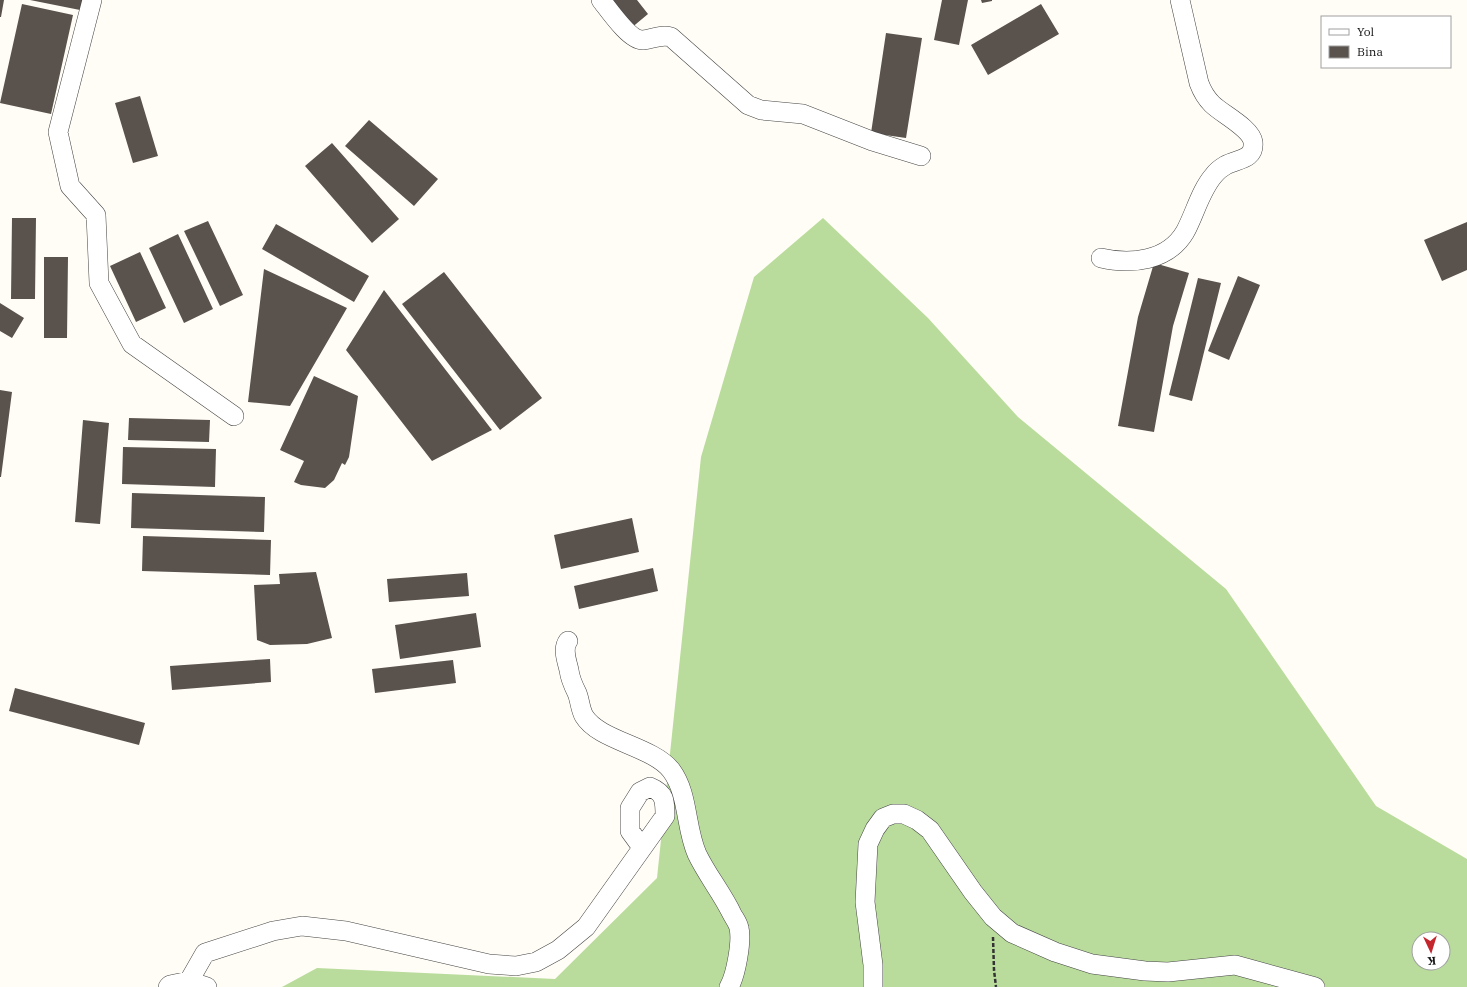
<svg xmlns="http://www.w3.org/2000/svg" width="1467" height="987" font-family="'IBM Plex Serif',serif">
<style>
.forest{fill:#b9dc9c;fill-rule:evenodd}
.building{fill:#5a524d}
.lines{fill:none;stroke-linecap:round;stroke-linejoin:round}
.minor-casing{stroke:#444;stroke-width:20}
.path{stroke:#333;stroke-width:2.5;stroke-dasharray:4 2;stroke-linecap:butt}
.minor{stroke:#fff;stroke-width:19}
</style>
<rect width="100%" height="100%" fill="#fffdf5"/>
<!-- forest -->
<path class="forest" d="M823 218 928 318 1018 417 1226 589 1376 806 1467 859V987H282L317 968 555 979 657 878 701 457 754 277ZM1419 939H1443V963H1419Z"/>
<!-- building -->
<path class="building" d="M0 0H4L1 17H0Z
M30 0H88L85 11Z
M607 0H637L648 14 630 29Z
M942 0H968L959 45 934 40Z
M981 0H992V1L982 3Z
M22 4 73 15 51 114 0 103Z
M1041 4 1059 34 988 75 971 45Z
M886 33 922 38 906 138 871 133Z
M140 96 158 156 133 163 115 103Z
M369 120 438 179 414 206 345 146Z
M332 143 399 219 372 243 305 166Z
M12 218H36L35 299H11Z
M208 221 243 295 220 306 184 231Z
M1467 222V270L1442 281 1424 240Z
M276 224 369 276 354 302 262 249Z
M178 234 213 309 184 323 149 248Z
M140 252 166 308 136 322 110 266Z
M44 257H68L67 338H44Z
M1154 263 1189 273 1173 326 1154 432 1118 426 1138 317Z
M264 269 347 308 290 406 248 402Z
M444 272 542 398 500 430 402 304Z
M1238 276 1260 285 1229 360 1208 351Z
M1198 278 1221 283 1192 401 1169 395Z
M384 290 492 430 432 461 346 350Z
M0 303 24 318 12 338 0 331Z
M314 376 358 396 349 457 345 465 342 463 334 480 325 488 301 485 294 482 304 461 280 450Z
M0 390 12 392 1 477H0Z
M129 418 210 420 209 442 128 440Z
M83 420 109 423 100 524 75 522Z
M123 447 216 449 215 487 122 484Z
M132 493 265 497 264 532 131 528Z
M632 518 639 552 561 569 554 535Z
M143 536 271 540 270 575 142 571Z
M653 568 658 591 579 609 574 586Z
M316 572 332 638 307 644 270 645 257 640 254 585 280 584 279 574Z
M467 573 469 596 389 602 387 579Z
M476 613 481 647 400 659 395 625Z
M270 659 271 682 172 690 170 666Z
M453 660 456 683 375 693 372 669Z
M15 688 145 723 139 745 9 711Z"/>
<g class="lines">
<defs>
<path id="minor" d="M92 0 58 132 70 186 96 215 99 283 132 344 234 416
M601 0C609 10 630 41 643 40 653 39 661 34 671 37L748 105 761 110 803 114 872 141 921 156
M1101 258C1131 265 1168 261 1185 232 1195 214 1200 191 1214 175 1217 171 1221 168 1226 165 1237 159 1255 160 1253 142 1251 128 1222 114 1212 104 1206 98 1202 91 1199 83L1180 0
M568 641C562 649 567 661 569 670 570 679 573 685 577 693 580 700 580 709 584 716 599 741 652 746 671 770 689 794 685 827 697 854 707 875 722 893 732 914 734 918 738 923 739 928 742 941 736 975 729 987
M189 981 207 987
M168 987 170 985 189 981 205 953 273 931 302 926 346 931 489 964 516 966 536 962 558 950 586 927 665 816C665 801 665 793 650 787L640 792 630 808V831L638 842 643 846
M873 987V965L865 902 868 844 875 829 883 818 893 814H904L917 820 930 830 973 892 993 917 1012 933 1055 952 1092 964 1145 971 1168 972 1235 965 1315 987"/>
</defs>
<!-- minor casing -->
<use href="#minor" class="minor-casing"/>
<!-- path -->
<path class="path" d="M993 937 994 970 996 987"/>
<!-- minor -->
<use href="#minor" class="minor"/>
</g>
<!-- legend -->
<rect x="1321" y="16" width="130" height="52" fill="#ffffff" stroke="#a0a0a0"/>
<rect x="1329" y="29" width="20" height="6" fill="#ffffff" stroke="#a0a0a0"/>
<text x="1357" y="36" font-size="12" fill="#111111">Yol</text>
<rect x="1329" y="46" width="20" height="12" fill="#5a524d" stroke="#a0a0a0"/>
<text x="1357" y="56" font-size="12" fill="#111111">Bina</text>
<!-- north arrow -->
<g transform="translate(1431 951) rotate(176)"><circle r="19" fill="#ffffff" stroke="#a0a0a0"/>
<path d="M0-3L7 15L0 10L-7 15Z" fill="#c4262e"/>
<text y="-6" font-size="11" font-weight="bold" text-anchor="middle" fill="#111111">K</text>
</g>
</svg>
